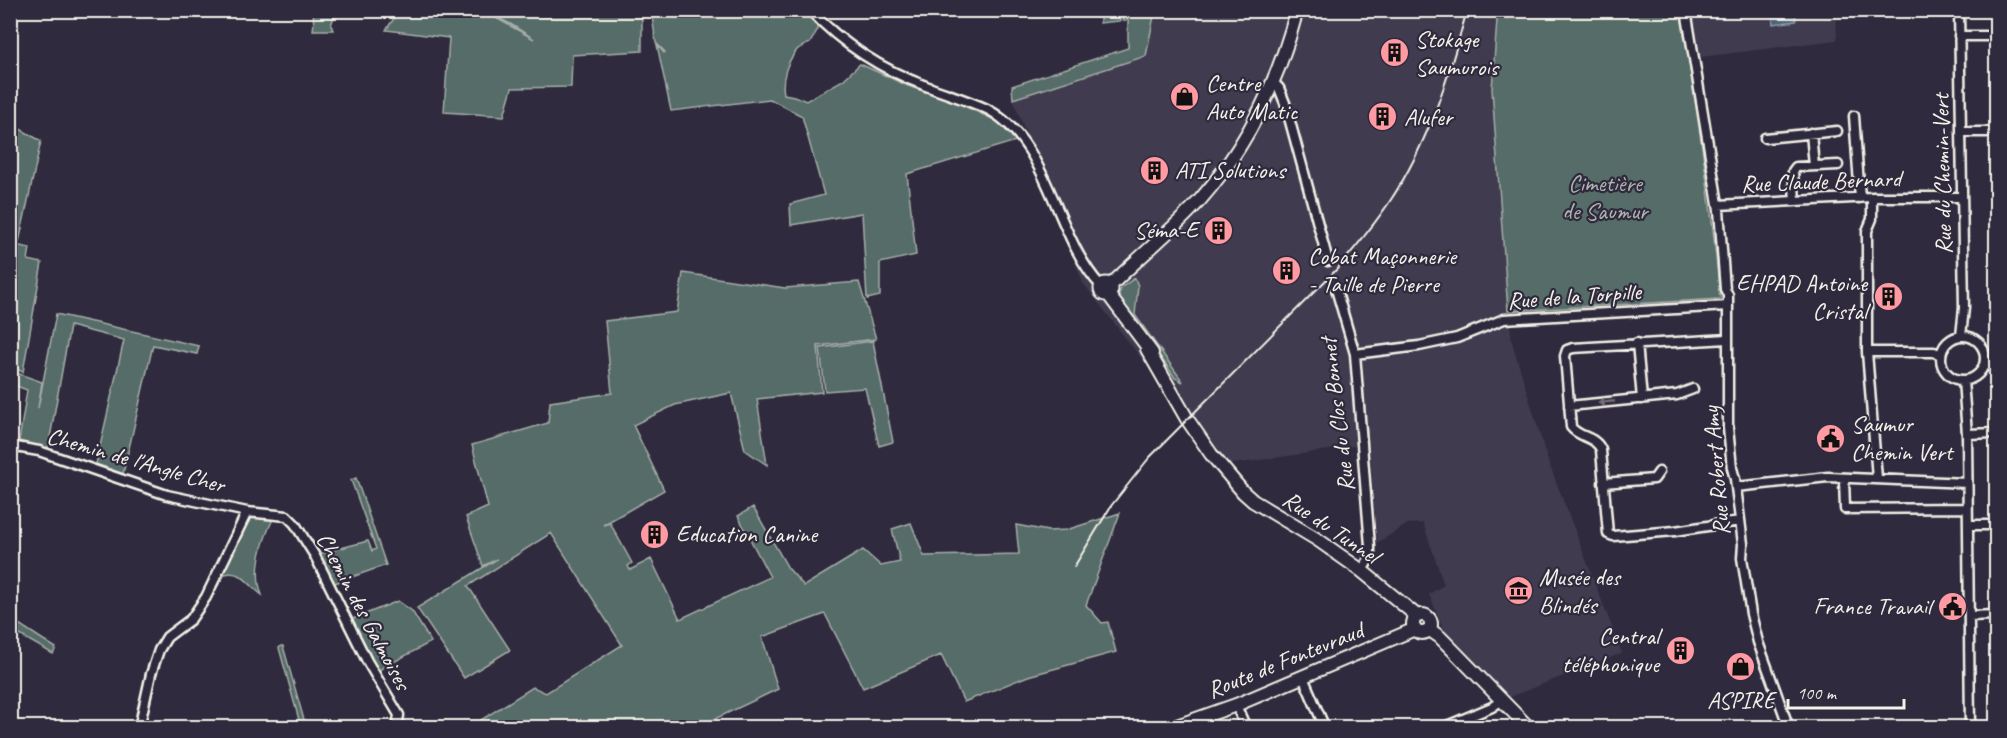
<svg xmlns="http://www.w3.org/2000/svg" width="2007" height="738" font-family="Caveat,sans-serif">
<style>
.built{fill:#3f3a50}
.green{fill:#566c68;stroke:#a5aea8;stroke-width:1.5}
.water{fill:#4d6378;stroke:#909ca5;stroke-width:1.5}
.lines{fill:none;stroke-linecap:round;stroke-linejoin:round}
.street-casing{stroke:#f4f1e8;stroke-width:13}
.secondary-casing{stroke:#f4f1e8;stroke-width:16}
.street{stroke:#2f2a3d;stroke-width:8}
.secondary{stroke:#2f2a3d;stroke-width:12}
.rail{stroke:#f4f1e8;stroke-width:2}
.oneway{fill:#747079}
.labels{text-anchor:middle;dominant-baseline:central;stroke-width:4.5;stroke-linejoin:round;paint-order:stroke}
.poi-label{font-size:24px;fill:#f4f1e8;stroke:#2f2a3d;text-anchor:start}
.street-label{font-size:24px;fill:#f4f1e8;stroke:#2f2a3d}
.park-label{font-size:24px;fill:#adb5ae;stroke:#2f2a3d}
</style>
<rect width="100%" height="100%" fill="#2f2a3d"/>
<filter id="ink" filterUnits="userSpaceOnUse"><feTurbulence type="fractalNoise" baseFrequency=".0167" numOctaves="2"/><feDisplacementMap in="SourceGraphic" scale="12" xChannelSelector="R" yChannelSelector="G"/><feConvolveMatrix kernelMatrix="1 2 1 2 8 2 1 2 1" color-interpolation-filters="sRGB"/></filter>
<g filter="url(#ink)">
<!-- built -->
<path class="built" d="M1155 11H1836L1837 40 1701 57 1721 206 1731 309 1510 324 1512 342 1547 458 1622 653 1502 700 1445 633 1429 594 1444 585 1423 523 1408 524 1377 543 1369 444 1214 467 1171 397 1083 283 1013 99 1145 56Z"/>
<!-- green -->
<path class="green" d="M314 11H341L340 15 334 17 331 25 333 30H313C315 22 312 17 314 11Z
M399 11H483L534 39 512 25 486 11H642V51L572 55 571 87 512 88 504 116 444 112 449 38 386 30Z
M652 11H815L819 27 810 43C806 45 800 47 797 50 787 62 781 79 784 94L794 96 806 101 843 80 860 64 908 86 953 101 997 121 1016 141 907 174 916 255 880 263V296L867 299 862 213 791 225 790 204 824 195 802 116 770 99 671 111 657 45 664 53 665 52 656 43 652 16 654 15Z
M1100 11H1155L1146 56 1013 99 1012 86 1128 48V20L1100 23Z
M1499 11H1681C1696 107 1712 202 1720 299L1508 311 1492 89 1497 20Z
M15 126 41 141 19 242 10 240V140Z
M11 244 30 248 28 260 42 263 23 372 11 367Z
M683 273 785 288 859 282 876 339 818 346 822 392 757 399 767 465 745 450 731 393 675 405 633 425 664 490 603 525 610 523 632 563 628 566 630 570 651 559 680 619 770 577 738 516 753 507 788 568 804 586 863 550 881 566 900 562 892 529 911 523 924 556 1019 554 1016 525 1048 531 1066 530 1120 513 1086 605 1102 623 1108 622 1116 652 1028 676 964 702 941 655 863 688 825 614 762 637 778 689 698 727H470L533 687 546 693 622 645 551 533 468 586 510 650 464 678 417 608 497 559 483 566 466 517 488 507 472 445 548 423 550 402 612 393 605 321 677 312Z
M1135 278 1138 286 1135 315 1183 382 1175 378 1160 356H1158L1157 351 1118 296 1122 287Z
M56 314 199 346 197 354 153 345 123 474 96 464 124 340 70 326 48 449 19 441 27 390 11 384V371L42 382 38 408Z
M873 341 893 442 879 446 865 388 825 391 820 348Z
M356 478 386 565 332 584 323 561 318 554 368 541 372 551 376 549 351 480Z
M261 517 273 519C262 542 253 571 262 595 250 587 242 569 225 574L193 625 189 629 184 627 223 565 246 524 253 518Z
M398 601 412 611 431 642 375 672 350 620Z
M11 619 56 648 53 654 11 630Z
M281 646H283L306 727H301L279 648Z"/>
<!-- water -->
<path class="water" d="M1795 11 1796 21 1773 24 1772 14Z"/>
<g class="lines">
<defs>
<path id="street" d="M810 10C842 44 883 70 926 86 947 94 967 100 987 109 1049 141 1055 237 1101 286
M1686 10 1719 210 1725 289 1728 295V428L1732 468 1735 479 1743 544 1742 558 1751 614 1758 642 1789 728
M1959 10 1964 308 1961 336
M1959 36H1996
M1274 83 1279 88 1285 103 1328 261
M1854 116 1860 198
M1961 132H1996
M1811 133 1814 166
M1765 138 1837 131
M1872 197V219L1867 231V352L1877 478
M1795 201 1793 171 1796 167 1838 165
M1718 205 1872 197H1961
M1336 289 1355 354 1370 546V557L1362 571
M1941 358a22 22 0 1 1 44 0a22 22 0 1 1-44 0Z
M1728 339 1573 348 1567 350 1565 356 1571 427C1579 438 1596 436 1601 450L1608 534 1613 536 1675 531 1740 521
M1637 343 1642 399
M1867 352H1934L1941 355
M1355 354 1419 346 1457 338 1504 319 1728 306
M1985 363 1996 370
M1963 380 1967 434 1970 728
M1569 406 1677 395 1693 389
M1967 434 1996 433
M10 446 39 451 167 495 247 512 287 516 295 524 315 556 367 661 399 715 397 728
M1844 478 1845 509 1967 508
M1603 483 1654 479 1659 472
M1736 487 1828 477 1967 483
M1968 525H1996
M1969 616 1996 615
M1303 677 1325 728
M1236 705 1246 728
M139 728 151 674 159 650 167 637 191 619 206 597 247 512
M1442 728 1492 707 1502 700"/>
<path id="secondary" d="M1100.5 289a5.5 5.5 0 1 1 11 0a5.5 5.5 0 1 1-11 0Z
M1111 285C1140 256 1172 231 1200 200 1247 146 1279 79 1297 10
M1108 294 1152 353
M1147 349 1187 419 1211 454 1243 492 1253 501 1318 540 1362 571 1417 616
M1413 624a9 9 0 1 1 18 0a9 9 0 1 1-18 0Z
M1430 630 1440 637 1529 728
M1171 728 1236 705 1415 629"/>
</defs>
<!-- street casing -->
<use href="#street" class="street-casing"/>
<!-- secondary casing -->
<use href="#secondary" class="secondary-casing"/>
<!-- street -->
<use href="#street" class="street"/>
<!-- secondary -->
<use href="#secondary" class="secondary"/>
<!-- rail -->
<path class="rail" d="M1074 567 1111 506 1149 458 1337 269C1356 247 1374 225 1390 201 1428 144 1449 76 1467 10"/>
</g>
<!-- one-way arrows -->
<defs><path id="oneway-solid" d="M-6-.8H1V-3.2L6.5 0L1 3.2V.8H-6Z" transform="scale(1.5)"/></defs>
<use class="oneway" href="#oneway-solid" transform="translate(1606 402) rotate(175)"/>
</g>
<!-- icons -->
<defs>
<symbol id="building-disc" viewBox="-11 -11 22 22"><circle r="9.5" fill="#ff9aa2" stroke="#2f2a3d"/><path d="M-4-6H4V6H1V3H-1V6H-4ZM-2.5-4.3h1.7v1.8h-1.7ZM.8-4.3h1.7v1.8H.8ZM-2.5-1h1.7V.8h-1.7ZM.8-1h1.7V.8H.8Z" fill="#111"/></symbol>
<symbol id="shop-disc" viewBox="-11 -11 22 22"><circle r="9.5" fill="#ff9aa2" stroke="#2f2a3d"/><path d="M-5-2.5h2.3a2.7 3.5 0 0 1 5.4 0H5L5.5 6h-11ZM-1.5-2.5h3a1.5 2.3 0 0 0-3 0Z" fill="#111"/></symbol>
<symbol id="civic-disc" viewBox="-11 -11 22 22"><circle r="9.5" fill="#ff9aa2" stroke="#2f2a3d"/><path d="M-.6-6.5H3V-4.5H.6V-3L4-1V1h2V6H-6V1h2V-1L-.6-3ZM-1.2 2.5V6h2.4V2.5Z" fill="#111"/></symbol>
<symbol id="museum-disc" viewBox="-11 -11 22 22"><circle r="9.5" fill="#ff9aa2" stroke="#2f2a3d"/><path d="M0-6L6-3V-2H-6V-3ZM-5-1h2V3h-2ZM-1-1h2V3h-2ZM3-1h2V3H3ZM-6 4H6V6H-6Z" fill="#111"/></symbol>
</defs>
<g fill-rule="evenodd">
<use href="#building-disc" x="1378" y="36" width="33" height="33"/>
<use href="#shop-disc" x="1168" y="80" width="33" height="33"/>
<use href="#building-disc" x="1366" y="100" width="33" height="33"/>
<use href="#building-disc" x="1138" y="154" width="33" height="33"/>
<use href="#building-disc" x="1202" y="214" width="33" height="33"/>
<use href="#building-disc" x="1270" y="254" width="33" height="33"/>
<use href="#building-disc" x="1872" y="280" width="33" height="33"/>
<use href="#civic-disc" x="1814" y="422" width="33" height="33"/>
<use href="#building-disc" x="638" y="518" width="33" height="33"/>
<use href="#museum-disc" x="1502" y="574" width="33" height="33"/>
<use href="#civic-disc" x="1936" y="590" width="33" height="33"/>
<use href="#building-disc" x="1664" y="634" width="33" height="33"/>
<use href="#shop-disc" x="1724" y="650" width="33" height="33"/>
</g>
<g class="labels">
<!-- poi labels -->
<g class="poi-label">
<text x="1415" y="39">Stokage<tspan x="1415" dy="28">Saumurois</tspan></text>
<text x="1206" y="83">Centre<tspan x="1206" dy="28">Auto Matic</tspan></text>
<text x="1404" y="117">Alufer</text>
<text x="1175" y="170">ATI Solutions</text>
<text x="1198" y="230" text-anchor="end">Séma-E</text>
<text x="1308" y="256">Cobat Maçonnerie<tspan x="1308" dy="28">- Taille de Pierre</tspan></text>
<text x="1867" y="283" text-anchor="end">EHPAD Antoine<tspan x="1867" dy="28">Cristal</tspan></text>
<text x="1851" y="424">Saumur<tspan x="1851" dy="28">Chemin Vert</tspan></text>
<text x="676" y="534">Education Canine</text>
<text x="1539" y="577">Musée des<tspan x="1539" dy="28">Blindés</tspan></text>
<text x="1931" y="606" text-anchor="end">France Travail</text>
<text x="1659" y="636" text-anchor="end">Central<tspan x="1659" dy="28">téléphonique</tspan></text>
<text x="1741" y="700" text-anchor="middle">ASPIRE</text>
</g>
<!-- street labels -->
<g class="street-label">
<text transform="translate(1942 174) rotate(-91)">Rue du Chemin-Vert</text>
<text transform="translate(1821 181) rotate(-2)">Rue Claude Bernard</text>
<text transform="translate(1574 296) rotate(-4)">Rue de la Torpille</text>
<text transform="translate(1337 415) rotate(-97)">Rue du Clos Bonnet</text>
<text transform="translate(136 460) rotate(16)">Chemin de l'Angle Cher</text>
<text transform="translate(1716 471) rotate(-95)">Rue Robert Amy</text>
<text transform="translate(1331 527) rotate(34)">Rue du Tunnel</text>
<text transform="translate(364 611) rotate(62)">Chemin des Galmoises</text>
<text transform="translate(1285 660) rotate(-22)">Route de Fontevraud</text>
</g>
<!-- park labels -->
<g class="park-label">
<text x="1605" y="183">Cimetière<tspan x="1605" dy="28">de Saumur</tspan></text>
</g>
</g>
<!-- margin -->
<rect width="2007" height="738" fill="none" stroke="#2f2a3d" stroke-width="36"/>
<rect x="18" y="18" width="1971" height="702" fill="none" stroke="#f4f1e8" stroke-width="2" filter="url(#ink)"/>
<!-- scale -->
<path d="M1788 699v9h116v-9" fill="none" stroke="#f4f1e8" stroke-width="3"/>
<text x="1797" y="699" font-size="18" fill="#f4f1e8" stroke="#2f2a3d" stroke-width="4.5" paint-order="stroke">100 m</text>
</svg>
